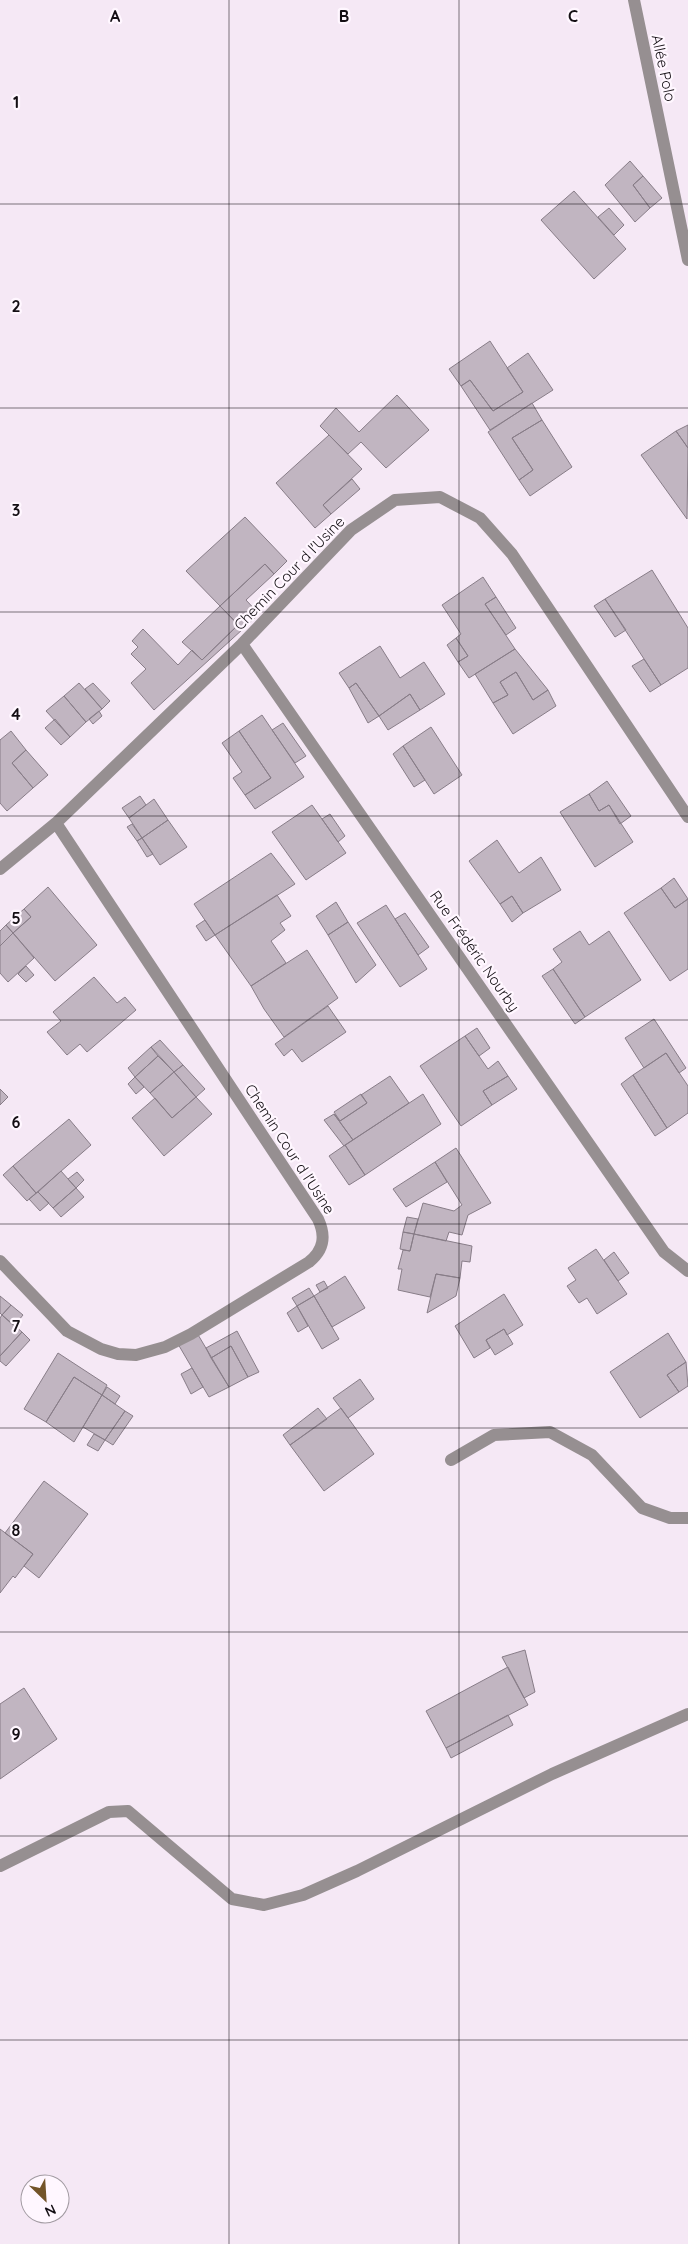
<svg xmlns="http://www.w3.org/2000/svg" width="688" height="2244" font-family="Quicksand,sans-serif">
<style>
.building{fill:#c1b5c1;stroke:#887d88}
.lines{fill:none;stroke-linecap:round;stroke-linejoin:round}
.minor{stroke:#968f91;stroke-width:12}
.grid{fill:none;stroke:#140f14;stroke-width:1;stroke-opacity:0.55}
.labels{text-anchor:middle;dominant-baseline:central;stroke-width:4.5;stroke-linejoin:round;paint-order:stroke}
.street-label{font-size:15px;fill:#140f14;stroke:#fff7ff}
.grid-label{font-size:16px;text-anchor:middle;font-weight:bold;fill:#140f14;stroke:#fff7ff;stroke-width:4.5;stroke-linejoin:round;paint-order:stroke}
</style>
<rect width="100%" height="100%" fill="#f5e8f5"/>
<!-- building -->
<path class="building" d="M630 161 643 176 633 185 650 208 635 222 605 185Z
M643 176 662 198 650 208 633 185Z
M574 191 626 249 594 279 541 220Z
M609 208 624 225 614 235 598 217Z
M490 341 523 392 493 411 470 380 461 386 449 369Z
M528 353 553 390 490 430 461 386 470 380 493 411 523 392 507 368Z
M397 395 429 430 386 468 361 442 348 454 320 426 336 408 359 432Z
M532 403 542 420 512 438 533 470 519 480 488 432Z
M542 420 572 467 530 496 519 480 533 470 512 438Z
M688 425V448L676 431Z
M676 431 688 448 687 519 641 455Z
M329 435 362 469 323 505 331 514 315 528 276 483Z
M352 479 360 489 331 514 323 505Z
M245 517 287 561 274 574 265 564 220 606 186 571Z
M265 564 274 574 246 600 259 614 243 629 220 606Z
M652 570 688 628V668L661 685 605 599Z
M483 577 496 597 485 604 515 649 469 678 458 662 468 656 456 638 461 634 442 605Z
M496 597 516 628 506 635 485 604Z
M605 599 626 630 615 637 594 606Z
M220 606 238 625 202 660 182 642Z
M238 625 243 629 154 710 131 683 146 669 131 654 138 647 132 641 143 629 178 665 192 650 202 660Z
M456 638 468 656 458 662 447 645Z
M380 646 400 678 424 662 445 694 420 710 410 694 379 716 356 683 349 688 339 673Z
M515 649 548 690 533 700 516 672 500 682 508 695 493 703 475 674Z
M644 659 661 685 650 692 632 666Z
M516 672 533 700 548 690 556 706 513 734 493 703 508 695 500 682Z
M79 683 102 709 86 722 64 696Z
M93 683 110 701 102 709 85 689Z
M356 683 379 716 368 723 349 688Z
M410 694 420 710 388 730 379 716Z
M64 696 86 722 70 737 46 711Z
M99 711 102 716 93 724 89 719Z
M262 715 304 777 255 809 245 795 271 778 239 731Z
M55 719 70 737 61 745 45 728Z
M283 723 306 756 295 763 272 730Z
M431 727 462 775 434 794 403 746Z
M11 731 26 750 12 763 33 788 7 811 0 803V740Z
M239 731 271 778 245 795 233 778 242 772 222 743Z
M403 746 425 780 414 787 393 754Z
M26 750 48 775 33 788 12 763Z
M607 781 631 816 620 824 609 805 599 811 589 794Z
M589 794 599 811 609 805 633 842 595 867 560 812Z
M140 796 146 805 129 818 122 808Z
M154 799 168 820 142 838 129 818Z
M312 805 346 853 306 880 272 832Z
M330 814 345 836 338 842 322 819Z
M168 820 187 847 160 865 142 838Z
M132 824 142 838 137 841 127 827Z
M142 838 153 854 147 857 137 841Z
M497 840 519 873 541 857 561 890 523 913 512 896 500 904 469 861Z
M271 853 295 884 215 935 194 904Z
M674 878 688 899 675 908 661 888Z
M48 887 97 945 55 981 13 933 31 917 24 909Z
M661 888 675 908 688 899V969L670 981 624 913Z
M277 895 291 916 280 923 285 930 271 941 286 963 251 986 215 935Z
M512 896 523 913 512 922 500 904Z
M336 902 348 922 328 935 316 916Z
M386 905 427 969 400 987 357 923Z
M24 909 31 917 13 933 6 925Z
M405 913 429 947 418 955 395 919Z
M205 920 215 935 206 941 196 926Z
M348 922 376 965 356 983 328 935Z
M6 925 13 933 0 946V931Z
M580 931 589 945 609 931 641 980 585 1017 553 969 562 962 553 949Z
M13 933 34 958 8 982 0 973V946Z
M307 950 338 998 284 1037 264 1009 251 986Z
M26 966 34 975 26 982 18 974Z
M553 969 585 1017 575 1024 542 976Z
M94 977 117 1003 125 997 136 1010 87 1052 80 1044 67 1055 47 1032 61 1021 53 1012Z
M328 1006 346 1032 302 1062 292 1049 284 1056 275 1044Z
M654 1019 686 1068 679 1073 666 1053 644 1068 625 1038Z
M477 1028 490 1048 479 1056 465 1036Z
M465 1036 488 1069 498 1061 508 1076 483 1091 492 1105 461 1126 420 1066Z
M160 1040 183 1065 174 1072 151 1047Z
M151 1047 158 1056 135 1077 128 1068Z
M666 1053 688 1086V1113L667 1128 633 1075Z
M158 1056 174 1072 150 1093 135 1077Z
M183 1065 205 1089 196 1097 174 1072Z
M174 1072 196 1097 172 1118 150 1093Z
M633 1075 667 1128 655 1136 621 1084Z
M390 1076 409 1103 353 1140 334 1114 340 1121 367 1103 361 1095Z
M508 1076 517 1089 492 1105 483 1091Z
M135 1077 144 1087 136 1094 128 1084Z
M0 1089 8 1097 0 1105Z
M361 1094 367 1103 340 1121 334 1112Z
M423 1094 441 1124 365 1175 345 1145Z
M196 1097 212 1114 164 1156 132 1118 155 1098 172 1118Z
M334 1114 353 1140 344 1146 324 1120Z
M69 1119 91 1145 36 1193 13 1166Z
M345 1145 365 1175 349 1185 329 1156Z
M456 1148 491 1203 468 1215 462 1235 449 1232 446 1241 414 1234 423 1203 454 1211 462 1205 435 1162Z
M435 1162 447 1182 406 1207 393 1189Z
M13 1166 36 1193 27 1201 3 1175Z
M61 1171 76 1188 53 1208 38 1192Z
M77 1172 84 1180 76 1188 68 1179Z
M76 1188 84 1197 61 1217 53 1208Z
M38 1192 49 1203 40 1211 29 1199Z
M407 1217 418 1219 414 1234 403 1232Z
M403 1232 414 1234 410 1251 400 1249Z
M414 1234 472 1246 470 1262 462 1261 460 1278 436 1274 430 1297 398 1290 402 1269H398L403 1250 410 1251Z
M596 1249 627 1294 597 1314 587 1298 579 1303 567 1286 576 1280 568 1268Z
M614 1252 629 1273 618 1281 604 1260Z
M436 1274 460 1278 456 1296 427 1313Z
M345 1276 365 1308 332 1327 314 1296Z
M324 1281 328 1288 320 1292 316 1285Z
M309 1288 314 1296 297 1306 292 1298Z
M504 1294 523 1325 507 1335 504 1329 486 1340 490 1348 474 1358 455 1326Z
M0 1296 11 1305 2 1315 0 1313Z
M314 1296 339 1339 322 1349 297 1306Z
M11 1305 23 1315 14 1326 2 1315Z
M297 1306 308 1326 298 1332 287 1313Z
M2 1315 22 1332 0 1356V1318Z
M504 1329 513 1344 495 1355 486 1340Z
M237 1331 259 1372 248 1377 231 1346 211 1358 206 1348Z
M22 1332 30 1340 6 1366 0 1361V1356Z
M197 1333 229 1387 209 1397 178 1344Z
M668 1333 686 1362 667 1375 679 1392 640 1418 610 1372Z
M231 1346 248 1377 229 1387 211 1358Z
M58 1353 107 1385 102 1395 74 1377 46 1422 24 1409Z
M686 1362 688 1386 679 1392 667 1375Z
M192 1368 203 1387 191 1394 181 1374Z
M74 1377 102 1395 74 1442 46 1422Z
M360 1379 374 1399 348 1418 333 1398Z
M107 1387 120 1396 115 1404 102 1395Z
M102 1395 125 1411 105 1440 83 1427Z
M318 1408 327 1419 290 1445 283 1435Z
M341 1408 374 1454 324 1491 290 1445Z
M125 1411 133 1416 113 1445 105 1440Z
M94 1434 105 1440 98 1451 87 1445Z
M44 1481 88 1514 39 1578 24 1566 33 1554 5 1533Z
M0 1529 33 1554 15 1578 13 1576 0 1593Z
M525 1650 535 1692 524 1698 502 1657Z
M508 1667 528 1705 446 1748 426 1711Z
M24 1688 57 1739 0 1779V1704Z
M508 1715 513 1725 451 1758 446 1748Z"/>
<g class="lines">
<!-- minor -->
<path class="minor" d="M634 0 688 260
M242 644 664 1252 688 1271
M0 869 56 823 242 644 351 530 395 500 440 497 480 518 512 554 688 817
M0 1261 67 1331 101 1349 118 1354 136 1355 165 1347 191 1334 309 1262C324 1250 326 1236 318 1219L56 823
M451 1460 494 1435 550 1432 592 1455 642 1508 670 1518H688
M0 1866 109 1812 128 1811 232 1899 264 1905 303 1895 357 1871 552 1774 688 1714"/>
</g>
<!-- grid -->
<path class="grid" d="M229 0V2244M459 0V2244M0 204H688M0 408H688M0 612H688M0 816H688M0 1020H688M0 1224H688M0 1428H688M0 1632H688M0 1836H688M0 2040H688"/>
<g class="labels">
<!-- street labels -->
<g class="street-label">
<text transform="translate(664 68) rotate(78)">Allée Polo</text>
<text transform="translate(289 573) rotate(-46)">Chemin Cour d l'Usine</text>
<text transform="translate(475 951) rotate(55)">Rue Frédéric Nourby</text>
<text transform="translate(290 1149) rotate(57)">Chemin Cour d l'Usine</text>
</g>
</g>
<g class="grid-label">
<text x="115" y="22">A</text>
<text x="344" y="22">B</text>
<text x="573" y="22">C</text>
<text x="16" y="108">1</text>
<text x="16" y="312">2</text>
<text x="16" y="516">3</text>
<text x="16" y="720">4</text>
<text x="16" y="924">5</text>
<text x="16" y="1128">6</text>
<text x="16" y="1332">7</text>
<text x="16" y="1536">8</text>
<text x="16" y="1740">9</text>
</g>
<!-- north arrow -->
<g transform="translate(45 2199) rotate(155)"><circle r="24" fill="#fff7ff" stroke="#a19aa1"/>
<path d="M0-4L9 19L0 12L-9 19Z" fill="#735429"/>
<text y="-8" font-size="14" font-weight="bold" text-anchor="middle" fill="#140f14">N</text>
</g>
</svg>
